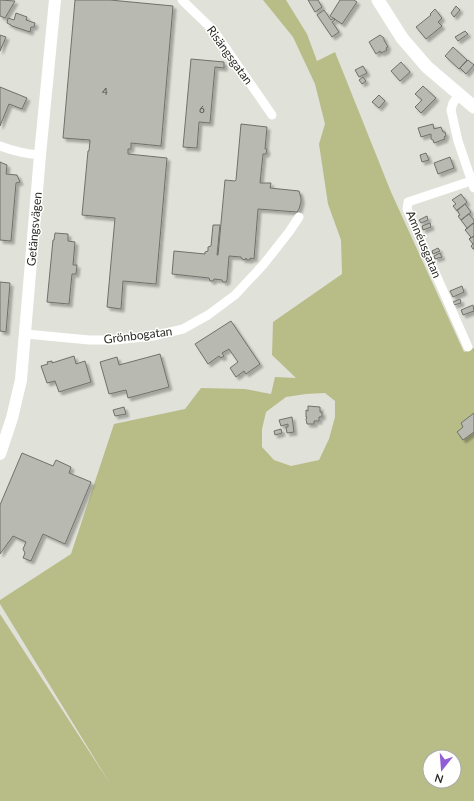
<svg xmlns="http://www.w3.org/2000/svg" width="474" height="801" font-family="Lato,sans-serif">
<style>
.green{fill:#b8bd88;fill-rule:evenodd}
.building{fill:#b8b9b1;stroke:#70716a;filter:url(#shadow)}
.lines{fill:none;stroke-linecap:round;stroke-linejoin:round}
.minor{stroke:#fff;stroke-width:9}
.tertiary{stroke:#fff;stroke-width:12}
.secondary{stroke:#fff;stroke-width:13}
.labels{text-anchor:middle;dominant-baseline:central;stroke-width:3;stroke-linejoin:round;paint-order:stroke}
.number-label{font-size:10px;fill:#4f4f4b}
.street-label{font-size:12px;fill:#2c2c29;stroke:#fffffe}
</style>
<defs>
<filter id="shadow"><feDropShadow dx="3" dy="3" stdDeviation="1" flood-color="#0004"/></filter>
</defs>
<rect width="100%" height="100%" fill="#e0e1d9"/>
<!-- green -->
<path class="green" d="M263 0H286L307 34 317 61 335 52 391 192 464 352 474 348V801H0V614L109 782 0 604V600L71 554 114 424 185 409 201 388 245 389 271 394 275 377 296 378 272 355 273 322 342 274 341 240 328 204 319 144 325 124 315 84 293 37ZM325 393 335 401V417L329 439 319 460 291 466 274 460 262 447V429L266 412 286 397 306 394ZM430 757H454V781H430Z"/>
<!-- building -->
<path class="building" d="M0 0 15 1 5 18 0 16Z
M75 0H110L173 6 161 146 131 143V149H128V154L167 158 156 284 123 281 121 309 107 307 115 218 82 215 88 151H89L90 140 63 138Z
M308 0H318L322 7 315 12Z
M340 0H354L357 2 342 24 330 16Z
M456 6 460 10 454 17 451 13Z
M435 9 442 18 438 22 442 26 426 39 416 27 431 15 430 14Z
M324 10 331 20 334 18 335 20 332 22 339 32 332 37 317 15Z
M16 13 27 17 26 20 35 23 34 27H31L30 32 12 26 11 25 7 23 8 18 14 20Z
M465 31 468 34 458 41 455 37Z
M0 35 6 37 0 51Z
M380 35 384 38V40L388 47 386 48 387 50 381 53 380 51 376 54 369 42Z
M453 47 467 60 459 69 445 56Z
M191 59 224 62V68L215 67 210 123 199 122 197 148 183 147Z
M468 60 474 65 466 74 460 68Z
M401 62 410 72 400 81 391 71Z
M363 66 367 73 359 77 355 70Z
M363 77 366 81 362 84 359 80Z
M423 86 436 98 421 113 415 107 422 100 415 94Z
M0 87 27 98 22 109 9 104 0 126Z
M379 95 385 101 379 108 372 102Z
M241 124 267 127 265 149H267L266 154H263L260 183H271L270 188 299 191 301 198V202L299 209 297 212 258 209 254 259 250 258V260H247L246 258 245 260 242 259 241 257 229 256 227 280 226 282H223L222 280 214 279 213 281H210L209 278 172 274 174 251 205 254V252L208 251V247L211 246 213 225H220L217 255H218L225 180 235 181 236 180Z
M433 124 434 129 441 127 443 132H445L446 136 444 137 445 139 434 143 433 140 431 139V134L421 137 418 128Z
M426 153 429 160 422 162 420 155Z
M450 157 454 168 438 174 434 163Z
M0 162 7 165 6 174 17 175 20 182 16 183 11 241 0 240Z
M461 194 467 202 457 211 453 206 456 204 452 200Z
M465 204 471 212 461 220 458 216 460 215 457 210Z
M469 214 474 220V223L465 230 467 228 461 220Z
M427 216 428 220 421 223 419 220Z
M430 223 431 227 423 230 422 226Z
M473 223 474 224V236L469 239 471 237 465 230Z
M55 233 68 234V241L75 242 73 265H77L76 274H72L69 304 47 302 53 240H54Z
M474 236V249H473L471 246 473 244 469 239Z
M438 248 440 251 433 254 432 251Z
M440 253 442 257 435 259 434 256Z
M0 282 10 283 6 332 0 331Z
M462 286 464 292 453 297 450 291Z
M460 299 461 303 454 305 453 302Z
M473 305 474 311 463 315 461 310Z
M231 321 260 364 246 374 244 371 236 377 230 368 238 362 229 349 222 353 224 356 221 358 219 356 208 364 195 344Z
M160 354 169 387 128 398 126 390 109 394 100 362 117 357 119 365Z
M74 356 76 364 85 361 91 382 59 392 55 381 47 383 41 366 48 364 47 362 52 361V363Z
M308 406 320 407V412H322V417H319V421H314V424H307L306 419 307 417H306V410L308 411Z
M124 407 126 414 115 416 113 410Z
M474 413V432L463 440 457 432 463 427 461 423Z
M292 417 294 432 287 433 286 427H288V424L281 426 279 420Z
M281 429 282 433 275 435 274 431Z
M22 453 53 466 56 460 71 467 69 473 91 482 65 544 43 534 31 561 23 558 25 553 23 549 26 542 13 536 0 554V505Z"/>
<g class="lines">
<!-- minor -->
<path class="minor" d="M182 0 214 31 272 115
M459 95 453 103 451 110 458 141 474 188
M0 146C13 151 26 154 40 155
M26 334 89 340H115L153 336 183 329 208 315 235 295 263 265 289 232 299 217
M468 347 407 209 408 202 471 181"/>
<!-- tertiary -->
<path class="tertiary" d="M0 454 12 418 21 380 40 155 55 0"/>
<!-- secondary -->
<path class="secondary" d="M378 0 402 38 427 67 474 107"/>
</g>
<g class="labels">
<!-- number labels -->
<g class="number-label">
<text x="105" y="91">4</text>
<text x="202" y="109">6</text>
</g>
<!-- street labels -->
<g class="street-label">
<text transform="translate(230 55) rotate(54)">Risängsgatan</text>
<text transform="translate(34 229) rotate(-85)">Getängsvägen</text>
<text transform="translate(424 244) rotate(67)">Amnéusgatan</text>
<text transform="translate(138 335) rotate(-7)">Grönbogatan</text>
</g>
</g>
<!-- north arrow -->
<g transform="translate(442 769) rotate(197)"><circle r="19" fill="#fffffe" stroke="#ababa9"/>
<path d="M0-3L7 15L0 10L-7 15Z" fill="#925ed7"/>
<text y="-6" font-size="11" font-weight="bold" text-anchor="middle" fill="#2c2c29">N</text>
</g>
</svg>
